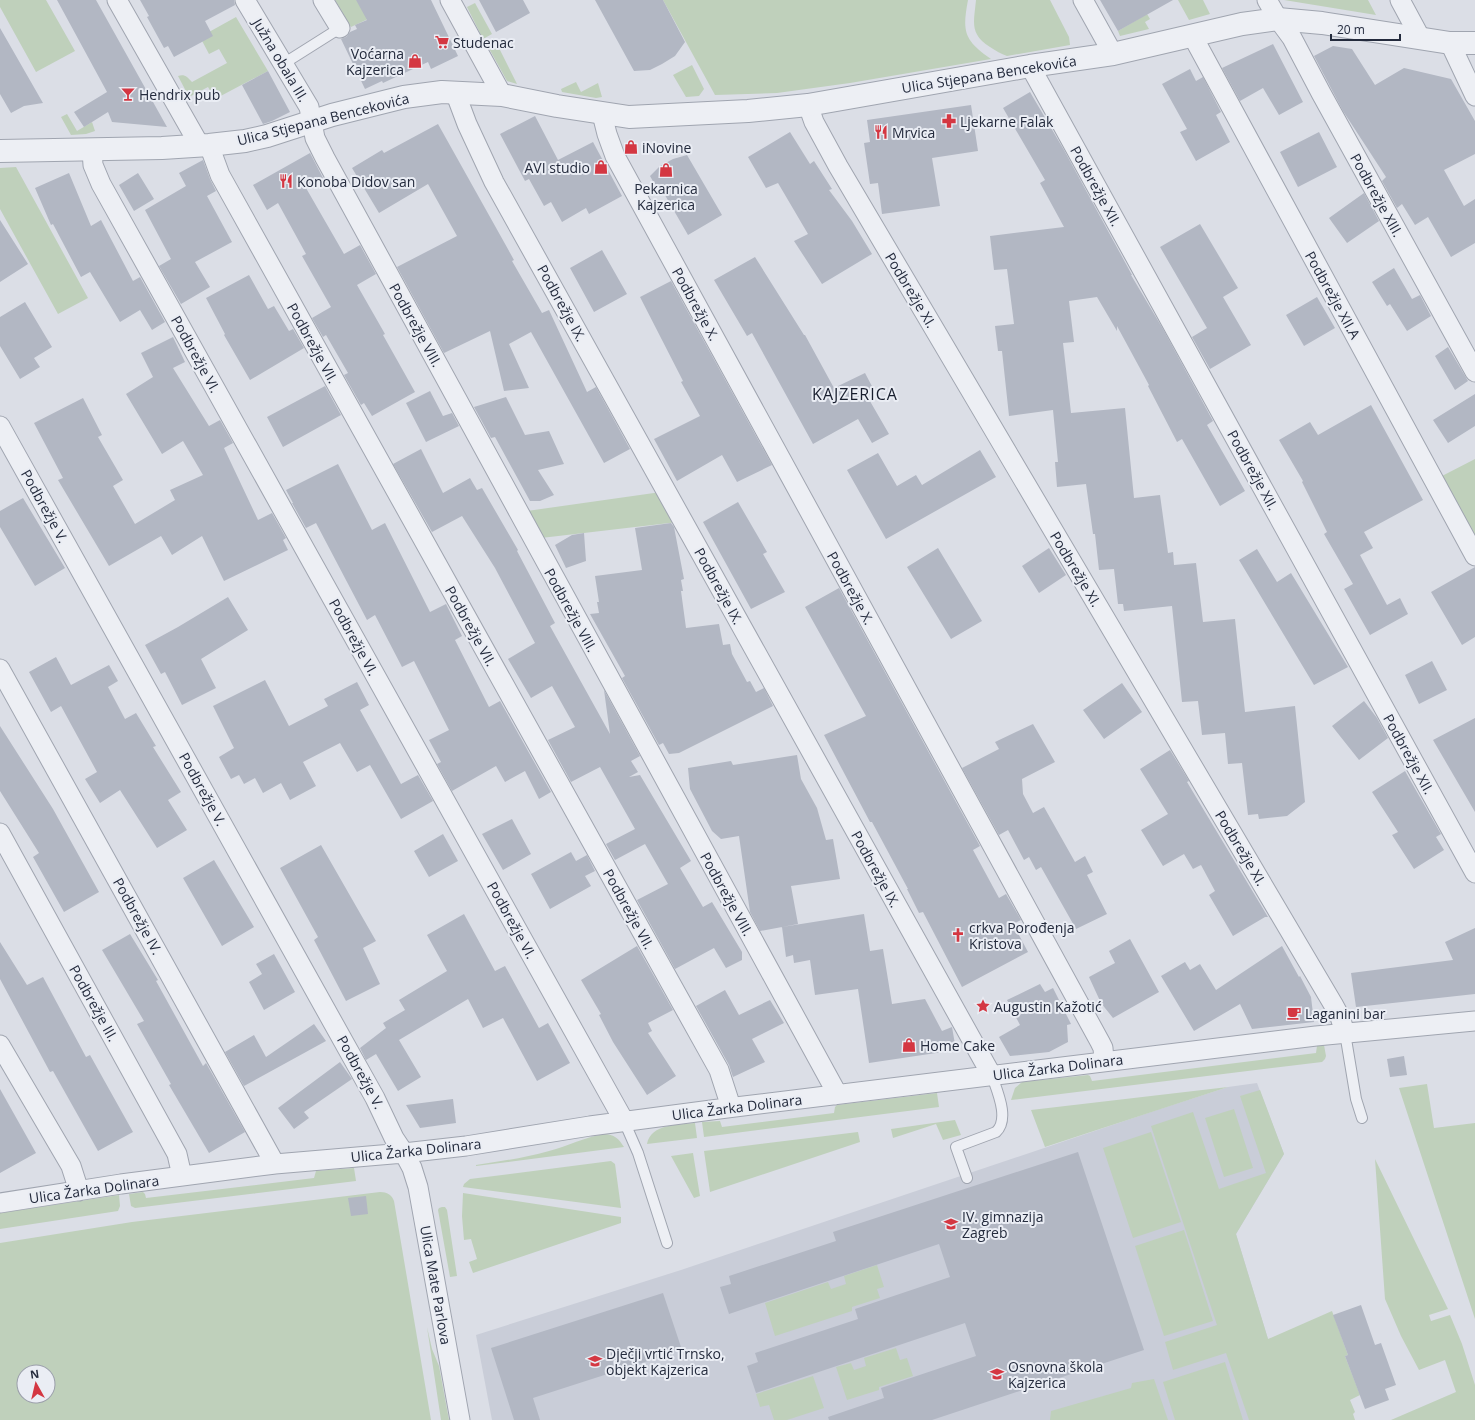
<svg xmlns="http://www.w3.org/2000/svg" width="1475" height="1420" font-family="'Open Sans',sans-serif">
<style>
.built{fill:#c9cdd8}
.green{fill:#bfd0bb;fill-rule:evenodd}
.building{fill:#b2b7c3}
.lines{fill:none;stroke-linecap:round;stroke-linejoin:round}
.service-casing{stroke:#a0a5b0;stroke-width:12}
.minor-casing{stroke:#a0a5b0;stroke-width:21}
.tertiary-casing{stroke:#a0a5b0;stroke-width:24}
.service{stroke:#edeff4;stroke-width:10}
.minor{stroke:#edeff4;stroke-width:19}
.tertiary{stroke:#edeff4;stroke-width:22}
.labels{text-anchor:middle;dominant-baseline:central;stroke-width:4;stroke-linejoin:round;paint-order:stroke}
.poi-label{font-size:14px;fill:#242b3d;stroke:#eaedf4;text-anchor:start}
.street-label{font-size:14px;fill:#242b3d;stroke:#eaedf4}
.quarter-label{font-size:16px;letter-spacing:1px;fill:#171d2d;stroke:#eaedf4}
</style>
<rect width="100%" height="100%" fill="#dbdee6"/>
<!-- built -->
<path class="built" d="M1257 1083 1284 1154 1236 1234 1268 1339 1296 1420H492L476 1335 681 1270 1154 1111 1228 1087Z"/>
<!-- green -->
<path class="green" d="M0 0H46L75 51 36 72 0 7Z
M335 0H356L383 12 351 27Z
M663 0H968C962 32 964 40 991 59L850 83 777 93 715 95Z
M976 0H1050L1069 37 1070 45 1007 56C1001 54 996 51 990 47 969 34 974 22 976 0Z
M1178 0H1203L1210 14 1189 20Z
M1284 0H1368L1376 15Z
M475 3 492 34 483 39 467 7Z
M1147 14 1150 19 1145 22 1149 29 1120 36 1118 31Z
M236 17 268 71 215 99 208 87 189 97 178 76C185 74 187 77 192 82L227 63 219 49 209 54 200 37Z
M494 38 517 84 507 81 486 43Z
M692 65 704 89 699 96 686 97 673 75Z
M576 82 581 92 598 83 602 97 596 98 562 92 561 89Z
M67 114 77 131 92 122 95 131 86 134 71 135 61 117Z
M16 167 88 298 58 314 0 209V168Z
M1475 459V536L1442 476Z
M661 492 678 522 541 538 527 511Z
M1319 1045H1324L1326 1056 1325 1059 1322 1062 1011 1100 1015 1088 1022 1082 1088 1075 1090 1076 1092 1081 1316 1053 1317 1046Z
M1427 1084 1434 1128 1475 1123V1319L1399 1088Z
M1228 1087 1045 1147 1031 1110Z
M1260 1090 1284 1154 1236 1234 1268 1339 1332 1311 1348 1355 1345 1356 1360 1395 1350 1400 1355 1412 1353 1414 1355 1420H1249L1226 1353 1173 1370 1165 1342 1217 1325 1151 1126 1193 1112 1219 1189 1266 1173 1240 1096Z
M937 1093 939 1107 704 1137 702 1122 720 1121 722 1127 834 1113 835 1107 837 1105Z
M1234 1109 1253 1168 1224 1177 1205 1118Z
M955 1120 961 1135 943 1140 936 1124 893 1138 891 1129Z
M695 1123 697 1138 647 1144C651 1123 679 1125 695 1123Z
M858 1132 860 1142 710 1192 704 1151Z
M1151 1132 1181 1222 1133 1238 1103 1148Z
M604 1134C614 1134 619 1139 624 1147L476 1166V1165C501 1161 525 1158 549 1151 568 1146 585 1137 604 1134Z
M693 1153 700 1196 694 1198 671 1156Z
M1375 1159 1448 1309 1429 1315 1431 1321 1450 1315 1462 1344 1475 1385V1420H1391L1456 1392 1445 1360 1419 1370 1401 1336 1385 1299Z
M611 1161 615 1164 621 1208 463 1187 464 1184 470 1179Z
M354 1168 356 1181 135 1208 131 1206 129 1194 143 1192 145 1194 146 1198 314 1178 316 1171Z
M380 1192C387 1192 392 1195 394 1201L431 1420H0V1243L132 1222ZM24 1372H48V1396H24Z
M463 1193 621 1217V1223L473 1273 469 1262 477 1259 471 1239 464 1240 462 1216Z
M119 1195 120 1206 118 1211 0 1229V1213Z
M442 1207H445L447 1210 457 1276 450 1277 438 1210 439 1208Z
M1184 1230 1213 1321 1164 1336 1135 1246Z
M877 1265 884 1287 877 1289 880 1298 852 1307V1311L775 1336 765 1303 828 1282 831 1289 846 1284 844 1276Z
M427 1327 432 1349 439 1366 449 1420H441Z
M896 1348 900 1360 907 1358 913 1376 879 1387V1390L847 1400 836 1367 851 1363 854 1370 866 1366 864 1358Z
M1225 1362 1243 1420H1175L1163 1382Z
M813 1376 824 1408 787 1420H774L769 1405 760 1407 756 1394Z
M1154 1379 1168 1420H1050L1051 1411 1131 1388 1132 1383Z"/>
<!-- building -->
<path class="building" d="M57 0H96L167 127 112 122 108 112 84 127 74 112 107 92Z
M140 0H234L235 5 205 21 213 36 174 57 168 46 164 48 147 17 149 16Z
M356 0H431L458 56 431 69 428 62 383 83 382 81 365 89 341 39 346 37 350 32 357 29 355 25 367 20Z
M479 0H523L530 13 496 32Z
M595 0H663L685 42 675 56 662 64 650 70 634 71Z
M1100 0H1173L1118 31Z
M0 28 43 103 24 106 11 113 0 94Z
M1273 44 1303 102 1279 115 1263 88 1240 101 1222 68Z
M1333 46 1352 49 1375 85 1404 68 1451 79 1475 121V154L1444 170 1464 206 1475 199V243L1451 257 1428 217 1415 225 1402 204 1397 208 1382 181 1386 177 1343 111 1314 56Z
M1190 69 1196 81 1203 77 1221 112 1216 115 1230 142 1196 161 1180 132 1187 129 1162 84Z
M268 71 290 112 272 121 263 124 242 85Z
M1030 92 1064 150 1132 275H1131L1163 329 1213 421 1207 425 1245 491 1220 506 1182 439 1177 442 1148 386 1149 385 1117 326V331L1097 297 1069 301 1074 342 1063 343 1071 413 1125 408 1134 498 1160 495 1168 553 1173 552 1174 565 1196 563 1203 622 1235 619 1245 712 1295 706 1305 802 1287 816 1259 819 1258 814 1248 815 1242 763 1228 764 1225 733 1202 735 1198 701 1182 702 1172 606 1124 611 1123 604H1118L1114 569 1099 570 1095 534H1093L1086 484 1057 487 1055 462H1058L1053 410 1009 416 1002 351H998L995 326 1014 324 1007 269 994 270 990 236 1064 227 1040 183 1045 180 1003 108Z
M971 105 978 151 932 158 940 206 882 214 878 183 870 184 864 143 870 142 867 120Z
M535 116 558 160 593 142 622 196 589 214 586 208 562 222 551 202 544 206 529 179 525 181 500 134Z
M438 124 514 260 512 261 542 313 549 310 587 392 596 387 630 449 604 463 531 332 509 344 529 388 504 391 490 331 444 353 397 267 457 236 428 184 379 213 352 168 382 150 384 153Z
M790 132 810 164 814 161 832 189 829 190 852 221 872 254 822 284 794 241 808 234 778 183 766 188 748 157Z
M1319 132 1337 167 1298 187 1280 152Z
M310 153 323 178 306 188 344 254 360 245 376 274 357 285 385 334 383 335 415 392 372 416 364 403 361 405 344 375 348 373 326 335 323 337 312 318 331 307 302 256 306 254 278 203 267 210 253 185Z
M687 155 722 215 688 235 662 190 659 192 650 176 660 166 673 159Z
M203 160 210 179 216 191 207 196 232 242 195 262 210 287 181 304 159 266 171 259 145 210 186 186 179 173Z
M69 173 91 226 101 220 133 281 140 277 165 322 152 330 140 310 120 322 90 272 81 277 53 224 51 225 35 188Z
M138 173 154 199 134 211 119 185Z
M1364 193 1379 221 1347 243 1329 218Z
M0 220 28 264 0 282Z
M1200 224 1238 288 1223 297 1251 345 1210 369 1192 337 1207 328 1160 247Z
M602 250 627 294 594 312 570 268Z
M755 257 804 335H805L834 388 865 373 875 392 867 396 889 434 872 443 858 419 813 444 752 333 747 336 714 280Z
M1394 268 1412 299 1420 295 1431 316 1407 331 1390 304 1387 306 1372 282Z
M249 275 268 309 274 306 289 331 293 329 304 348 250 380 224 335 225 334 206 298Z
M671 281 772 465 737 482 722 455 677 481 654 439 700 416 681 382 683 381 640 297Z
M1317 297 1335 328 1304 346 1286 315Z
M25 302 52 347 34 358 40 367 20 379 0 346V317Z
M173 337 185 362 173 368 209 426 220 420 233 443 224 448 258 520 272 513 286 538 283 540 288 550 224 581 202 536 172 555 161 536 109 566 58 480 63 478 34 423 83 398 102 435 98 437 123 480 113 486 135 524 175 500 170 490 203 475 183 441 162 454 126 394 153 377 141 353Z
M1448 347 1468 381 1455 390 1435 356Z
M325 386 341 415 283 447 267 417Z
M430 391 443 416 452 413 459 426 426 442 406 403Z
M1475 394V426L1448 443 1433 420Z
M506 397 525 435 549 431 564 464 538 470 554 495 540 501H530L495 437 491 438 474 407Z
M1371 405 1423 500 1364 532 1373 548 1360 555 1387 605 1400 598 1408 614 1370 635 1344 589 1353 584 1324 534 1327 532 1302 482 1303 481 1279 440 1310 422 1318 435Z
M421 449 443 493 470 478 477 490 482 488 518 550 517 551 555 623 550 626 610 734 604 690 640 756 631 761 638 772 629 777 640 775 691 861 680 868 703 907 712 902 742 952V960L726 968 714 948 675 969 637 900 668 884 645 844 615 860 606 844 635 829 600 767 571 782 548 740 575 727 552 686 531 698 508 659 535 643 495 568 462 516 432 532 393 464Z
M980 450 996 477 886 539 847 470 878 453 897 486 916 475 922 485Z
M338 464 372 530 385 523 430 612 446 604 462 636 455 640 489 707 500 701 551 792 539 799 525 771 505 782 496 766 452 791 437 764 441 762 429 740 449 730 414 661 402 667 375 615 367 620 316 523 306 528 292 503H293L286 490Z
M23 498 65 568 35 586 0 527V511Z
M738 502 767 552 763 554 785 592 751 609 703 522Z
M671 523 674 527 684 579 681 580 683 591H681L686 628 719 624 723 645 730 644 732 654 747 682 750 681 756 692 764 688 773 706 679 753 669 754 663 743 659 745 622 678 625 676 590 614 599 613 597 602H599L595 576 642 570 635 528Z
M584 533 586 561 566 568 555 545 572 535Z
M938 548 982 621 951 639 907 567Z
M1049 548 1066 575 1039 593 1022 566Z
M1257 549 1277 582 1291 573 1348 667 1314 685 1239 560Z
M1475 567V637L1462 645 1431 592Z
M839 588 980 846 973 850 999 898 1006 894 1021 920 1013 924 1028 952 962 987 923 912 919 913 907 889H908L872 822H870L824 735 866 716 805 607Z
M228 597 248 630 201 659 216 688 182 705 165 672 161 674 145 645 178 627Z
M56 657 71 685 109 665 118 681 108 687 125 719 136 713 156 746 153 747 181 792 168 800 187 830 157 848 120 790 100 803 85 779 97 772 61 706 51 712 29 672Z
M1432 661 1447 690 1419 704 1405 675Z
M265 680 289 726 328 706 324 699 357 682 369 705 360 710 401 784 418 775 433 801 401 819 370 765 357 772 340 743 303 762 316 786 290 800 281 783 263 793 255 778 244 784 239 775 231 779 219 757 234 748 213 706Z
M1122 683 1142 712 1104 739 1083 710Z
M1364 701 1377 718 1388 738 1359 760 1332 726Z
M1475 718V812L1433 740Z
M1033 724 1055 762 1022 779 1023 794 1033 813 1044 807 1075 862 1085 856 1093 872 1087 875 1107 914 1076 929 1041 867 1036 870 1029 857 1024 860 1008 830 999 835 962 768 999 749 995 742Z
M0 726 53 809 99 892 64 912 33 857 39 853 0 791Z
M1170 750 1189 781 1187 782 1268 917H1265L1233 936 1209 895 1215 891 1201 865 1193 869 1184 854 1163 866 1141 830 1168 814 1140 769Z
M797 755 801 779 817 808 826 840 833 839 840 879 791 886 798 924 760 931 750 912 739 836 721 839 712 831 690 789 688 768 731 761 733 765Z
M1405 771 1441 834 1436 837 1444 850 1414 869 1392 835 1398 832 1372 792Z
M512 819 531 854 503 870 482 834Z
M443 834 458 861 429 877 414 851Z
M321 845 376 941 363 948 380 984 346 1001 314 940 318 937 280 868Z
M571 852 576 861 587 855 595 871 585 876 591 886 550 909 531 874Z
M214 860 254 927 222 946 183 878Z
M464 914 495 971 505 966 539 1028 548 1023 570 1063 537 1081 503 1018 483 1028 468 999 399 1040 421 1077 398 1091 376 1054 366 1060 360 1048 386 1028 383 1023 405 1010 399 1000 447 971 427 935Z
M864 914 870 951 883 949 892 1004 925 999 942 1031 952 1027 956 1050 869 1063 858 989 815 995 810 960 794 963 793 955 786 957 782 927Z
M1475 928V994L1356 1007 1351 973 1453 960 1445 942Z
M130 934 158 980 156 981 203 1066 206 1063 245 1132 209 1153 169 1085 171 1084 137 1024 144 1021 102 950Z
M1130 939 1159 992 1113 1018 1101 1003 1089 977 1115 963 1109 951Z
M0 942 27 985 43 977 86 1057 90 1055 133 1132 98 1151 53 1071 50 1072 0 979Z
M637 946 673 1010 648 1023 652 1031 648 1033 676 1076 647 1095 613 1042 599 1015 601 1014 581 980Z
M1282 946 1299 977 1300 976 1311 997 1314 1022 1252 1029 1240 1004 1194 1031 1161 976 1185 962 1190 970 1200 964 1216 990Z
M274 954 295 992 264 1010 249 982 262 974 256 964Z
M1040 984 1045 992 1053 988 1071 1024 1067 1025 1068 1042 1049 1052 1010 1056 999 1037 1020 1025 1007 1000Z
M725 990 739 1015 770 1000 784 1023 752 1039 765 1062 733 1077 729 1065 696 1006Z
M314 1024 326 1041 244 1086 225 1052 254 1035 266 1057Z
M1404 1056 1407 1075 1390 1077 1387 1059Z
M340 1062 352 1079 304 1112 309 1118 294 1129 278 1108Z
M0 1089 36 1153 0 1173Z
M453 1099 456 1123 420 1128 406 1105Z
M1078 1152 1144 1350 932 1420H829L828 1417 884 1398 881 1388 976 1356 965 1323 756 1393 747 1366 758 1362 755 1353 858 1319 855 1309 950 1277 939 1244 729 1314 720 1287 731 1284 729 1276 836 1241 833 1232Z
M366 1196 368 1214 351 1216 348 1198Z
M663 1293 682 1350 533 1398 540 1420H514L491 1348Z
M1361 1305 1375 1345 1381 1343 1396 1385 1385 1389 1389 1400 1365 1409 1345 1356 1348 1355 1333 1315Z"/>
<g class="lines">
<defs>
<path id="service" d="M283 64 340 28
M1345 1033 1356 1099 1362 1118
M624 1121 638 1153 667 1243
M967 1178 956 1147 996 1132C1010 1119 997 1091 992 1076"/>
<path id="minor" d="M117 0 200 146
M245 0 309 107 315 138 325 158 834 1088 835 1095
M323 0 340 28
M450 0 502 95
M1083 0 1113 54
M1267 0 1278 19 1292 38 1321 93 1475 372
M1400 0 1421 39
M1192 35 1475 556
M1450 43 1475 96
M1030 66 1475 873
M455 92 467 124 494 182 992 1076
M808 105 814 122 838 166 1333 1004 1340 1017 1345 1033
M602 114 607 134 615 156 1100 1042 1103 1048 1104 1061
M209 145 220 175 719 1070 731 1107
M92 150 93 165 101 184 624 1121
M0 426 375 1098 394 1138 404 1153 412 1168 418 1187 460 1420
M0 669 275 1164
M0 833 177 1154 182 1176
M0 1045 71 1166 79 1191
M0 1203 121 1184 275 1164 404 1153 466 1146 590 1126 719 1109 1316 1036 1475 1021"/>
<path id="tertiary" d="M0 151 162 148 209 145 245 141 267 136 332 115 404 97 442 92 502 95 557 106 629 117 748 111 808 105 1030 66 1113 54 1242 24 1278 19 1322 23 1450 43H1475"/>
</defs>
<!-- service casing -->
<use href="#service" class="service-casing"/>
<!-- minor casing -->
<use href="#minor" class="minor-casing"/>
<!-- tertiary casing -->
<use href="#tertiary" class="tertiary-casing"/>
<!-- service -->
<use href="#service" class="service"/>
<!-- minor -->
<use href="#minor" class="minor"/>
<!-- tertiary -->
<use href="#tertiary" class="tertiary"/>
</g>
<!-- icons -->
<defs>
<symbol id="supermarket-bare" viewBox="-9 -9 18 18"><path d="M-6-5.5h2.5l.6 2H6L4.5 2H-2.5L-4.4-4H-6ZM-1.5 3.2a1.3 1.3 0 1 0 .1 0ZM3 3.2a1.3 1.3 0 1 0 .1 0Z" fill="#d43742" stroke="#eaedf4" stroke-width="2.5" paint-order="stroke"/></symbol>
<symbol id="shop-bare" viewBox="-9 -9 18 18"><path d="M-5-2.5h2.3a2.7 3.5 0 0 1 5.4 0H5L5.5 6h-11ZM-1.5-2.5h3a1.5 2.3 0 0 0-3 0Z" fill="#d43742" stroke="#eaedf4" stroke-width="2.5" paint-order="stroke"/></symbol>
<symbol id="bar-bare" viewBox="-9 -9 18 18"><path d="M-6-5H6L.8 .8V4.5H3.5V6h-7V4.5H-.8V.8Z" fill="#d43742" stroke="#eaedf4" stroke-width="2.5" paint-order="stroke"/></symbol>
<symbol id="pharmacy-bare" viewBox="-9 -9 18 18"><path d="M-2-6h4v4h4v4h-4v4h-4v-4h-4v-4h4Z" fill="#d43742" stroke="#eaedf4" stroke-width="2.5" paint-order="stroke"/></symbol>
<symbol id="restaurant-bare" viewBox="-9 -9 18 18"><path d="M-5-6h1v4h1v-4h1v4h1v-4h1v5L-1.5 .5V6h-2V.5L-5-1ZM5-6V6H3V1.5H1.5Q1.5-4 5-6Z" fill="#d43742" stroke="#eaedf4" stroke-width="2.5" paint-order="stroke"/></symbol>
<symbol id="church-bare" viewBox="-9 -9 18 18"><path d="M-1.2-6h2.4v3.5h3.3v2.4h-3.3V6h-2.4V-.1h-3.3v-2.4h3.3Z" fill="#d43742" stroke="#eaedf4" stroke-width="2.5" paint-order="stroke"/></symbol>
<symbol id="sight-bare" viewBox="-9 -9 18 18"><path d="M0-6L1.8-2.2L6-1.7L2.9 1.2L3.7 5.4L0 3.3L-3.7 5.4L-2.9 1.2L-6-1.7L-1.8-2.2Z" fill="#d43742" stroke="#eaedf4" stroke-width="2.5" paint-order="stroke"/></symbol>
<symbol id="cafe-bare" viewBox="-9 -9 18 18"><path d="M-5.5-4.5H6V0H3Q3 3.5 0 3.5H-2.5Q-5.5 3.5-5.5 0ZM3-3.2v2h1.7v-2ZM-6 4.5H4V6H-6Z" fill="#d43742" stroke="#eaedf4" stroke-width="2.5" paint-order="stroke"/></symbol>
<symbol id="school-bare" viewBox="-9 -9 18 18"><path d="M0-5L7-2L0 1L-7-2ZM-4 1L0 2.5L4 1V4Q0 6-4 4Z" fill="#d43742" stroke="#eaedf4" stroke-width="2.5" paint-order="stroke"/></symbol>
</defs>
<g fill-rule="evenodd">
<use href="#supermarket-bare" x="432" y="32" width="20" height="20"/>
<use href="#shop-bare" x="405" y="51" width="20" height="20"/>
<use href="#bar-bare" x="118" y="84" width="20" height="20"/>
<use href="#pharmacy-bare" x="939" y="111" width="20" height="20"/>
<use href="#restaurant-bare" x="871" y="122" width="20" height="20"/>
<use href="#shop-bare" x="621" y="137" width="20" height="20"/>
<use href="#shop-bare" x="591" y="157" width="20" height="20"/>
<use href="#shop-bare" x="656" y="160" width="20" height="20"/>
<use href="#restaurant-bare" x="276" y="171" width="20" height="20"/>
<use href="#church-bare" x="948" y="925" width="20" height="20"/>
<use href="#sight-bare" x="973" y="996" width="20" height="20"/>
<use href="#cafe-bare" x="1284" y="1003" width="20" height="20"/>
<use href="#shop-bare" x="899" y="1035" width="20" height="20"/>
<use href="#school-bare" x="941" y="1214" width="20" height="20"/>
<use href="#school-bare" x="585" y="1351" width="20" height="20"/>
<use href="#school-bare" x="987" y="1364" width="20" height="20"/>
</g>
<g class="labels">
<!-- poi labels -->
<g class="poi-label">
<text x="453" y="42">Studenac</text>
<text x="404" y="53" text-anchor="end">Voćarna<tspan x="404" dy="16">Kajzerica</tspan></text>
<text x="139" y="94">Hendrix pub</text>
<text x="960" y="121">Ljekarne Falak</text>
<text x="892" y="132">Mrvica</text>
<text x="642" y="147">iNovine</text>
<text x="590" y="167" text-anchor="end">AVI studio</text>
<text x="297" y="181">Konoba Didov san</text>
<text x="666" y="188" text-anchor="middle">Pekarnica<tspan x="666" dy="16">Kajzerica</tspan></text>
<text x="969" y="927">crkva Porođenja<tspan x="969" dy="16">Kristova</tspan></text>
<text x="994" y="1006">Augustin Kažotić</text>
<text x="1305" y="1013">Laganini bar</text>
<text x="920" y="1045">Home Cake</text>
<text x="962" y="1216">IV. gimnazija<tspan x="962" dy="16">Zagreb</tspan></text>
<text x="606" y="1353">Dječji vrtić Trnsko,<tspan x="606" dy="16">objekt Kajzerica</tspan></text>
<text x="1008" y="1366">Osnovna škola<tspan x="1008" dy="16">Kajzerica</tspan></text>
</g>
<!-- street labels -->
<g class="street-label">
<text transform="translate(281 60) rotate(59)">Južna obala III.</text>
<text transform="translate(989 74) rotate(-9)">Ulica Stjepana Bencekovića</text>
<text transform="translate(323 119) rotate(-14)">Ulica Stjepana Bencekovića</text>
<text transform="translate(1096 186) rotate(61)">Podbrežje XII.</text>
<text transform="translate(1377 195) rotate(61)">Podbrežje XIII.</text>
<text transform="translate(911 290) rotate(59)">Podbrežje XI.</text>
<text transform="translate(1333 295) rotate(61)">Podbrežje XII.A</text>
<text transform="translate(562 303) rotate(61)">Podbrežje IX.</text>
<text transform="translate(696 304) rotate(61)">Podbrežje X.</text>
<text transform="translate(416 325) rotate(61)">Podbrežje VIII.</text>
<text transform="translate(313 343) rotate(61)">Podbrežje VII.</text>
<text transform="translate(196 354) rotate(61)">Podbrežje VI.</text>
<text transform="translate(1253 470) rotate(61)">Podbrežje XII.</text>
<text transform="translate(45 506) rotate(61)">Podbrežje V.</text>
<text transform="translate(1076 569) rotate(59)">Podbrežje XI.</text>
<text transform="translate(719 586) rotate(61)">Podbrežje IX.</text>
<text transform="translate(851 588) rotate(61)">Podbrežje X.</text>
<text transform="translate(571 610) rotate(61)">Podbrežje VIII.</text>
<text transform="translate(471 626) rotate(61)">Podbrežje VII.</text>
<text transform="translate(354 637) rotate(61)">Podbrežje VI.</text>
<text transform="translate(1409 754) rotate(61)">Podbrežje XII.</text>
<text transform="translate(203 789) rotate(61)">Podbrežje V.</text>
<text transform="translate(1241 848) rotate(59)">Podbrežje XI.</text>
<text transform="translate(876 869) rotate(61)">Podbrežje IX.</text>
<text transform="translate(727 894) rotate(61)">Podbrežje VIII.</text>
<text transform="translate(629 909) rotate(61)">Podbrežje VII.</text>
<text transform="translate(138 916) rotate(61)">Podbrežje IV.</text>
<text transform="translate(512 920) rotate(61)">Podbrežje VI.</text>
<text transform="translate(94 1003) rotate(61)">Podbrežje III.</text>
<text transform="translate(1058 1067) rotate(-7)">Ulica Žarka Dolinara</text>
<text transform="translate(361 1072) rotate(61)">Podbrežje V.</text>
<text transform="translate(737 1107) rotate(-7)">Ulica Žarka Dolinara</text>
<text transform="translate(416 1150) rotate(-6)">Ulica Žarka Dolinara</text>
<text transform="translate(94 1189) rotate(-8)">Ulica Žarka Dolinara</text>
<text transform="translate(436 1285) rotate(80)">Ulica Mate Parlova</text>
</g>
<!-- quarter labels -->
<g class="quarter-label">
<text x="855" y="394">KAJZERICA</text>
</g>
</g>
<!-- north arrow -->
<g transform="translate(36 1384) rotate(352)"><circle r="19" fill="#eaedf4" stroke="#9b9fab"/>
<path d="M0-3L7 15L0 10L-7 15Z" fill="#d43742"/>
<text y="-6" font-size="11" font-weight="bold" text-anchor="middle" fill="#242b3d">N</text>
</g>
<!-- scale -->
<path d="M1331 34v6h69v-6" fill="none" stroke="#242b3d" stroke-width="2"/>
<text x="1337" y="34" font-size="12" fill="#242b3d" stroke="#eaedf4" stroke-width="3" paint-order="stroke">20 m</text>
</svg>
